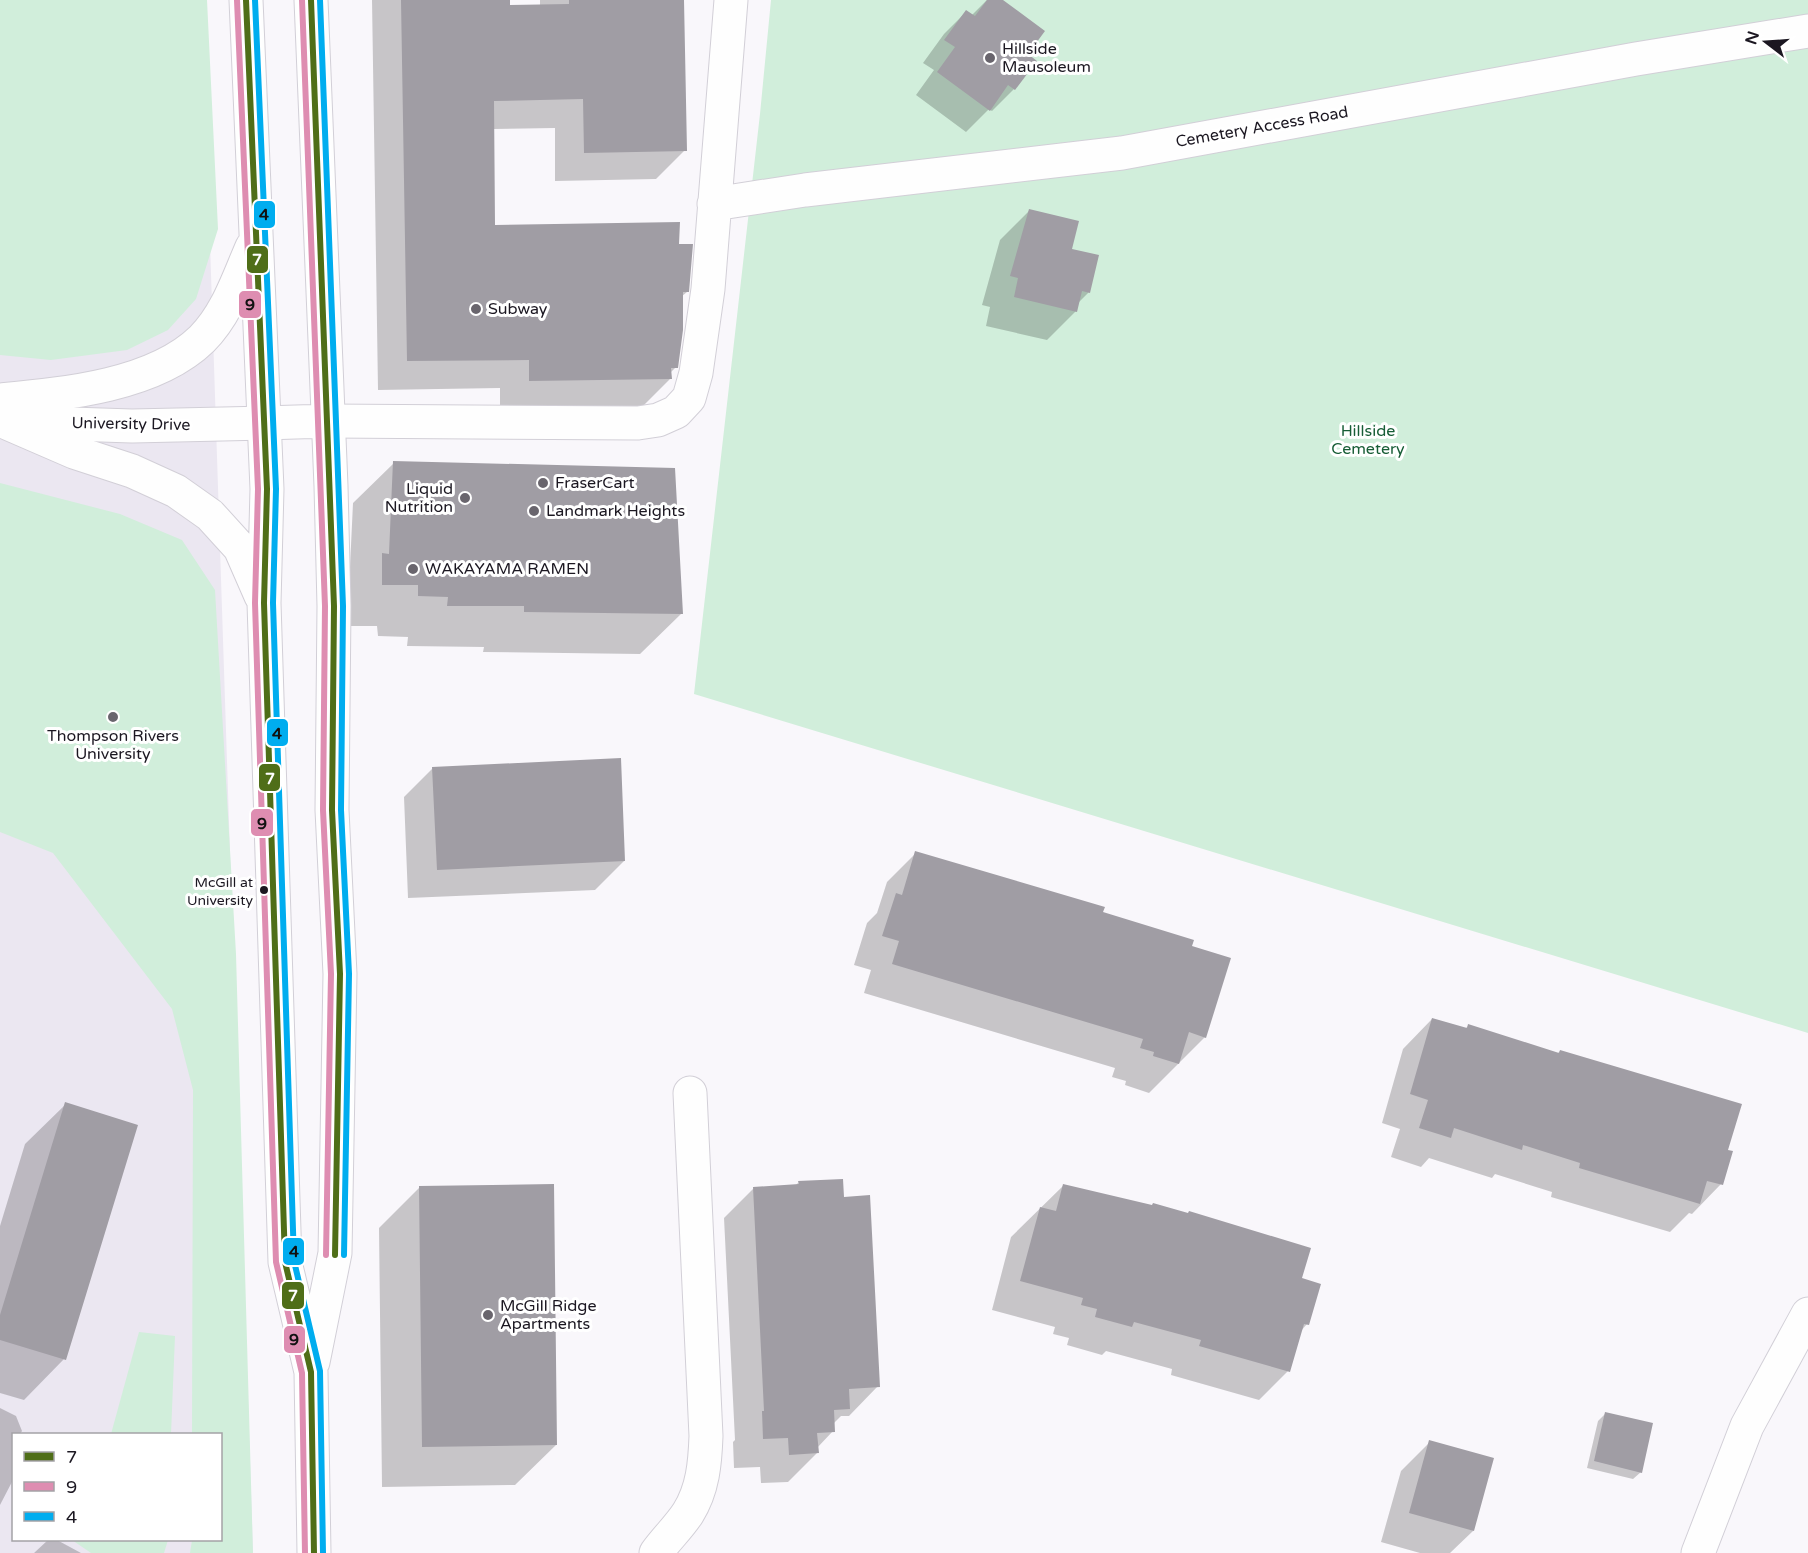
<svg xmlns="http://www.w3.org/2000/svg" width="1808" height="1553" font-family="'Varela Round',sans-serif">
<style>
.built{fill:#ebe7f1;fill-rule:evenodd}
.green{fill:#d1eedb}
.shadow{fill:#0003}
.building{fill:#a09da4}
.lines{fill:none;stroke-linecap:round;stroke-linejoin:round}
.minor-casing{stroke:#d2cfd7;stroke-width:35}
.major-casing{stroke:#d2cfd7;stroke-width:35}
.minor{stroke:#fefefe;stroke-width:33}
.major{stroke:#fefefe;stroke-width:33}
.bus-1-casing{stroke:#fff;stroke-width:10}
.bus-2-casing{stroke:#fff;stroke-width:10}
.bus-3-casing{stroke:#fff;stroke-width:10}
.bus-1{stroke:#4f6e18;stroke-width:6}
.bus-2{stroke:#de8db1;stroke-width:6}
.bus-3{stroke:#00adef;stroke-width:6}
.poi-dot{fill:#69656d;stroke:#fff;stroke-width:2}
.bus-dot{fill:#1b1721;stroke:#fff;stroke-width:2}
.labels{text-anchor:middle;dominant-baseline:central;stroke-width:6;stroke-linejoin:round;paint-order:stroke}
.bus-label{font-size:14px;fill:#1b1721;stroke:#fff;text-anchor:end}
.poi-label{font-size:16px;fill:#1b1721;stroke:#fff;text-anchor:start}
.street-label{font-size:16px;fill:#1b1721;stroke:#fff}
.park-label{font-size:16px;fill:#175d36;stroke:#fff}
.line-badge{stroke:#fff;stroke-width:2}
.badge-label{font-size:16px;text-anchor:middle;font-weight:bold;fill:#fff}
.pale-badge-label{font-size:16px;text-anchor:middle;font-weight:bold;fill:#111}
</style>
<rect width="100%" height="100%" fill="#f9f7fb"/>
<!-- built -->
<path class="built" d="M0 0H202L253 1553H0ZM14 1434H220V1540H14Z"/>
<!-- green -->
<path class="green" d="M0 0H207L218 229 196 299 168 330 127 350 51 360 0 355Z
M771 0H1808V1033L694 694 760 114Z
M0 483 120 514 182 540 215 590 236 954 253 1553H190L192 1540H220V1434H192L193 1090 172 1009 53 853 0 832Z
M139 1332 175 1336 171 1434H111Z
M72 1540H168L164 1553H91Z"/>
<!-- shadow -->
<path class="shadow" d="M372 0H509V7L540 6V0H683L685 150 656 179 555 181V128L493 129 494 226 678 245 687 292 681 297 676 367 670 373V379L641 408 500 410V388L378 390Z
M987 0H1000L1026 54 1014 89 992 111 989 109 966 132 916 95 934 70 923 63 944 34 966 12 971 16Z
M1029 211 1070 251 1089 292 1078 303 1076 311 1047 340 986 326 990 307 982 305 1000 240Z
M394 463 681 614 640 654 483 652 484 647 407 646 408 637 378 636 377 626H341L349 588 353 503Z
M433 768 624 861 595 890 408 898 404 797Z
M916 853 1101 913 1191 947 1205 1037 1149 1093 1125 1085 1126 1081 1112 1077 1115 1068 864 993 871 970 854 965 867 923 877 913 887 882Z
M1432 1019 1465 1029 1468 1026 1557 1054 1560 1051 1726 1151 1721 1184 1692 1214 1689 1213 1670 1232 1551 1197 1552 1192 1495 1174 1492 1178 1429 1158 1421 1167 1391 1157 1400 1129 1382 1123 1403 1049Z
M66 1104 64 1359 24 1400 0 1393V1226L25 1144Z
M799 1182 843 1199 878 1386 849 1416H841L833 1424V1431L817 1448V1453L788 1482 761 1483 760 1467 734 1468 733 1442 735 1440 724 1218 753 1189 795 1186Z
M1064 1185 1300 1279 1307 1324 1300 1332 1288 1371 1259 1400 1171 1375 1172 1369 1106 1351 1102 1355 1067 1345 1069 1338 1053 1334 1055 1327 992 1310 1011 1237Z
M420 1187 556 1445 515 1485 382 1487 379 1228Z
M0 1408 16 1416 22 1431 20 1434H14L12 1451 14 1478 0 1505Z
M1605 1414 1641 1472 1633 1479 1587 1468 1598 1421Z
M1430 1442 1473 1531 1450 1553H1420L1381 1542 1401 1471Z
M48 1540H57L81 1553H34Z"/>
<!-- building -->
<path class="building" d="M401 0H510V5L569 4V0H684L687 151 584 153 583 99 494 101 495 225 680 222 679 244H693L689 292H683V330L678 368H671L672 379 529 381V360L407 361Z
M987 0H1003L1045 31 1028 54 1037 61 1015 90 1008 85 990 111 937 72 955 47 944 40 966 10 975 16Z
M1029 209 1079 221 1072 249 1099 255 1090 293 1082 291 1077 312 1014 297 1018 278 1010 276Z
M393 461 675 468 683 614 524 612V606H447L448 597 418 596V585H382V553L389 554Z
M621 758 625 861 437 870 432 767Z
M915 851 1105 907 1103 912 1194 940 1192 946 1231 958 1206 1038 1189 1032 1179 1064 1153 1056 1154 1052 1140 1048 1143 1039 892 964 899 941 882 936 896 893 902 895Z
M1432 1018 1467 1028 1468 1024 1559 1053 1560 1050 1742 1104 1728 1150 1733 1151 1723 1185 1707 1181 1700 1204 1579 1168 1580 1163 1523 1145 1522 1150 1454 1128 1451 1138 1419 1128 1428 1100 1410 1094Z
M65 1102 138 1125 66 1360 0 1340V1315Z
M843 1179 844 1197 870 1195 880 1387 849 1389 850 1409 834 1410 835 1432 817 1433 819 1453 789 1455 788 1438 763 1439 762 1411H764L753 1187 799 1184 798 1181Z
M554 1184 557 1445 422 1447 419 1186Z
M1063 1184 1152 1205 1153 1203 1188 1213 1189 1211 1311 1248 1302 1278 1321 1284 1309 1325 1304 1324 1290 1372 1199 1346 1201 1340 1134 1322 1132 1327 1095 1317 1097 1309 1081 1305 1083 1298 1020 1281 1040 1207 1056 1211Z
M1605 1412 1653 1423 1642 1473 1594 1461Z
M1429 1440 1494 1458 1474 1531 1409 1513Z"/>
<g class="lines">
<defs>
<path id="minor" d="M714 204 805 190 1122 153 1636 59 1808 31
M0 411 71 424 132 426 264 423
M328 421 638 423 658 420 676 412 689 398 696 373 708 289 731 0
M656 1553C666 1539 679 1527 688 1513 703 1489 705 1463 706 1436L690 1093
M1698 1553 1747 1426 1808 1314"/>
<path id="major" d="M246 0 267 489 264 603 285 1262 311 1372 314 1553
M311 0 331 486 334 606 332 810 340 974 335 1253 313 1362
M0 400C63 394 154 386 202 339 227 314 238 279 252 247
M0 420 74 452 132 471 176 491 210 515 240 548 261 596
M264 423 328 421"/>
</defs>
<!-- minor casing -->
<use href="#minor" class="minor-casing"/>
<!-- major casing -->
<use href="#major" class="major-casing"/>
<!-- minor -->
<use href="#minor" class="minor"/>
<!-- major -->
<use href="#major" class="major"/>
<defs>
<path id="bus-1" d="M246 0 267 489 264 603 285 1262 311 1372 314 1553
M311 0 334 606 332 810 340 974 335 1255"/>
<path id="bus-2" d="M237 0 258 489 255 603 276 1262 302 1373 305 1553
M302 0 325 606 323 810 331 974 326 1255"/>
<path id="bus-3" d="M255 0 276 489 273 603 294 1261 320 1371 323 1553
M320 0 343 606 341 810 349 974 344 1255"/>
</defs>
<!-- bus-1 casing -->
<use href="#bus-1" class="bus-1-casing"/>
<!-- bus-2 casing -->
<use href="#bus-2" class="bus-2-casing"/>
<!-- bus-3 casing -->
<use href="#bus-3" class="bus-3-casing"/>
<!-- bus-1 -->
<use href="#bus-1" class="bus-1"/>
<!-- bus-2 -->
<use href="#bus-2" class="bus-2"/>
<!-- bus-3 -->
<use href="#bus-3" class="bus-3"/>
</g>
<!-- markers -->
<g class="poi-dot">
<circle cx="990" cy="58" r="6"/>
<circle cx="476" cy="309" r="6"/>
<circle cx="543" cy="483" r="6"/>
<circle cx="465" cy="498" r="6"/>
<circle cx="534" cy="511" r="6"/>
<circle cx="413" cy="569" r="6"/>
<circle cx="113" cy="717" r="6"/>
<circle cx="488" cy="1315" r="6"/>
</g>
<circle class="bus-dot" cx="264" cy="890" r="5"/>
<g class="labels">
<!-- bus labels -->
<g class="bus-label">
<text x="253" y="882">McGill at<tspan x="253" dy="18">University</tspan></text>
</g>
<!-- poi labels -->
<g class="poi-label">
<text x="1002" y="49">Hillside<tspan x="1002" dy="18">Mausoleum</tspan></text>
<text x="488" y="309">Subway</text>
<text x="555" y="483">FraserCart</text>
<text x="453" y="489" text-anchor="end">Liquid<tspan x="453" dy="18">Nutrition</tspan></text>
<text x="546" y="511">Landmark Heights</text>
<text x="425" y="569">WAKAYAMA RAMEN</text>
<text x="113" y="736" text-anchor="middle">Thompson Rivers<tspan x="113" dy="18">University</tspan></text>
<text x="500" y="1306">McGill Ridge<tspan x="500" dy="18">Apartments</tspan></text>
</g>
<!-- street labels -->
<g class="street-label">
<text transform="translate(1262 127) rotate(-10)">Cemetery Access Road</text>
<text transform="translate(131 424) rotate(1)">University Drive</text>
</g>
<!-- park labels -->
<g class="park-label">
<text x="1368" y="431">Hillside<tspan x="1368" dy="18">Cemetery</tspan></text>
</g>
</g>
<g class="line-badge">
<rect x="253" y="200" width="23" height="29" rx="6" fill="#00adef"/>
<rect x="246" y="245" width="23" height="29" rx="6" fill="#4f6e18"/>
<rect x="238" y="290" width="24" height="29" rx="6" fill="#de8db1"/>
<rect x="266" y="718" width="23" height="29" rx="6" fill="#00adef"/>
<rect x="258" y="763" width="23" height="29" rx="6" fill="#4f6e18"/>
<rect x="250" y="808" width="24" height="29" rx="6" fill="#de8db1"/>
<rect x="282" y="1237" width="23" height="29" rx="6" fill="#00adef"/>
<rect x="281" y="1281" width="24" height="29" rx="6" fill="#4f6e18"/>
<rect x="283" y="1325" width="23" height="29" rx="6" fill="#de8db1"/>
</g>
<g class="badge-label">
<text x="257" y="265">7</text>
<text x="270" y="784">7</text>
<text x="293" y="1301">7</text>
</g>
<g class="pale-badge-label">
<text x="264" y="220">4</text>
<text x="250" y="310">9</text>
<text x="277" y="739">4</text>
<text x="262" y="829">9</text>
<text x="294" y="1257">4</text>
<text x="294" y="1345">9</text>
</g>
<!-- legend -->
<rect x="12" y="1433" width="210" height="108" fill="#ffffff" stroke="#a4a2a6" stroke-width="1.5"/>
<rect x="24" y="1452" width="30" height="9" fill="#4f6e18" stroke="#a4a2a6" stroke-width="1.5"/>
<text x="66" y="1463" font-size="18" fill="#1b1721">7</text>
<rect x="24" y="1482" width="30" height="9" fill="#de8db1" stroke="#a4a2a6" stroke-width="1.5"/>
<text x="66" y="1493" font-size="18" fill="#1b1721">9</text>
<rect x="24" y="1512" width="30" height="9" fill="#00adef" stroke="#a4a2a6" stroke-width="1.5"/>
<text x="66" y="1523" font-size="18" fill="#1b1721">4</text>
<!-- north arrow -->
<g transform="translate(1766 42) rotate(287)" stroke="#ffffff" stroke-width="4.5" paint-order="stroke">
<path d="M0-4.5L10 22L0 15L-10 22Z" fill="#1b1721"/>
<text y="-9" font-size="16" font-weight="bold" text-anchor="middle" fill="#1b1721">N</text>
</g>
</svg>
